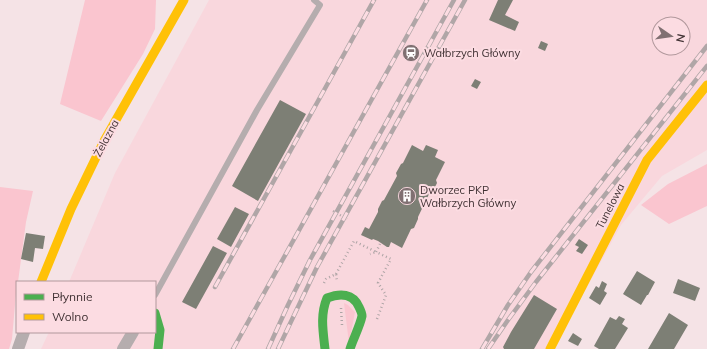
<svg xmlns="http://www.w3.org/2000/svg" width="707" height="349" font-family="Mulish,sans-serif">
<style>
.built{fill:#f9d7dd;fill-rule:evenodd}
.green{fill:#fac5cf}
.building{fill:#7d7f75}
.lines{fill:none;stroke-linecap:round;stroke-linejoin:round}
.path{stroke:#ada4a5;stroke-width:2.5;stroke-dasharray:1 3;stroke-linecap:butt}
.lane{stroke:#b5adae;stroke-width:6}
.street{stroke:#b5adae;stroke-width:12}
.fast{stroke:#4caf50;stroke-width:9}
.slow{stroke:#ffc107;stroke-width:9}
.rail-casing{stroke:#b0a6a7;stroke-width:4.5}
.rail{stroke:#fcdce2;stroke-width:3;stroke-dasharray:9;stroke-linecap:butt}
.labels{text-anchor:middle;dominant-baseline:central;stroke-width:4;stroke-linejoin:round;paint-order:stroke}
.poi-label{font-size:11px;fill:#413234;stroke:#fcdce2;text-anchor:start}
.street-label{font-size:11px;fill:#413234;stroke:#fcdce2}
</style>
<rect width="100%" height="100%" fill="#f5e3e6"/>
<!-- built -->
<path class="built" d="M209 0H707V150L662 176 621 225 553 349H41L49 332H155V282H69L115 173ZM659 24H683V48H659Z"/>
<!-- green -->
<path class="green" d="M85 0H156L155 29 143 54 101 121 60 104Z
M707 164V206L669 224 641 205 668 184Z
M0 187 33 191 26 222 18 282H17L12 339 9 349H0Z
M344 303 348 305 355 312 349 343Z"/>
<!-- building -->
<path class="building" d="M498 0H513L505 15 519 22 515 31 489 20Z
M541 41 548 44 545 51 538 48Z
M475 79 481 82 477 89 471 86Z
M280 100 306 114 258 201 232 186Z
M412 145 423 151 426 145 438 150 435 157 445 162 436 180 437 183 433 191 430 192 418 217V219L414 228 411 229 402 248 391 242 389 247H387L378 241 373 239 372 240 361 235 365 227 369 229 378 212V209L382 201 384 200 397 176 396 173 401 164 403 163Z
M235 207 249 214 231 247 217 239Z
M26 233 45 236 43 249 35 248 33 262 21 259Z
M579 239 588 245 582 254 576 251 579 247 575 245Z
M213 246 227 253 196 309 182 302Z
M637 271 655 282 648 295H647L641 305 623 294Z
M678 279 700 288 695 301 673 293Z
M602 281 607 284 604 291 607 293 600 305 589 298 596 286 599 288Z
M534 295 557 309 534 349H504L503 347 511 332Z
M669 313 688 325 674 349H648Z
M619 316 625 319 622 324 628 328 615 349H599L594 346 610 317 616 320Z
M573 333 582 339 578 346 568 341Z"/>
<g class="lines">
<!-- path -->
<path class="path" d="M333 211 347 219
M336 274 354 241 376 252 370 254
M324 283 326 279 336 274 337 281
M341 308 342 325
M377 319 386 295 378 283 391 259 376 252 380 244"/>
<!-- lane -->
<path class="lane" d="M155 295 257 110 320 5 314 0"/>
<!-- street -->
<path class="street" d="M18 349 24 332
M123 349 133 332"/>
<!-- fast -->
<path class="fast" d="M155 313 160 330 158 349
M325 349C323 331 320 315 327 298 340 293 353 293 359 307 360 309 362 313 362 316 360 326 353 339 350 349"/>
<!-- slow -->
<path class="slow" d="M41 282 71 209 104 141 184 0
M550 349 647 160 707 85"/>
<defs>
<path id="rail" d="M215 287 374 0
M233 349 427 0
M268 349 288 305 310 260 454 0
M278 349 317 267 465 0
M482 349 508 305 531 272 707 46
M488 349 508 320 536 282 707 66"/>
</defs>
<!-- rail casing -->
<use href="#rail" class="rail-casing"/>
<!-- rail -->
<use href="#rail" class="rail"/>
</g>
<!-- icons -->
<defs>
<symbol id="station-disc" viewBox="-11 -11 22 22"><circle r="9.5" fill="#807072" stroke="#fcdce2"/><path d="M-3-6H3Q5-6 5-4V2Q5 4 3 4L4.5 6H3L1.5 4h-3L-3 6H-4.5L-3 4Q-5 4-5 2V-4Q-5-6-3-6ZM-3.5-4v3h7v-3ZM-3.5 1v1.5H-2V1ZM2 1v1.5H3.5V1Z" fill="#fff"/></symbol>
<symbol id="building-disc" viewBox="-11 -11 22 22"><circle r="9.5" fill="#807072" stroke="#fcdce2"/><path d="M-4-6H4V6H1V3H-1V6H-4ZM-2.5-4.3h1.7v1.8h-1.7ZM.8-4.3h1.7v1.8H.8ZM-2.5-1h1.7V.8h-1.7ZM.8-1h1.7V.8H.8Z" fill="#fff"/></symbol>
</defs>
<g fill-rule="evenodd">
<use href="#station-disc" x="401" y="43" width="20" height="20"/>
<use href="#building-disc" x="397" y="186" width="20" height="20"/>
</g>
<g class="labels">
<!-- poi labels -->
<g class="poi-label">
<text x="424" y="53">Wałbrzych Główny</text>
<text x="420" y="190">Dworzec PKP<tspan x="420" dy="13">Wałbrzych Główny</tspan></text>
</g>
<!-- street labels -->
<g class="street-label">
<text transform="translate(106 138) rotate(-62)">Żelazna</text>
<text transform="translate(610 206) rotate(-63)">Tunelowa</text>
</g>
</g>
<!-- legend -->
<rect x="16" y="281" width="140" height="52" fill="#fcdce2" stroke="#b1989c"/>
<rect x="24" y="294" width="20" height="6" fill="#4caf50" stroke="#b1989c"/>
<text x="52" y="301" font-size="12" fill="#413234">Płynnie</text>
<rect x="24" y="314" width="20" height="6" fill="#ffc107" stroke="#b1989c"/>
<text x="52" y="321" font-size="12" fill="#413234">Wolno</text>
<!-- north arrow -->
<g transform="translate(671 36) rotate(103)"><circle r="19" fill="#fcdce2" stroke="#b1989c"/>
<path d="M0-3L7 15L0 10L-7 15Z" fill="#807072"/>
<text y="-6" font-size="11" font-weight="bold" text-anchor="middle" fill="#413234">N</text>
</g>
</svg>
